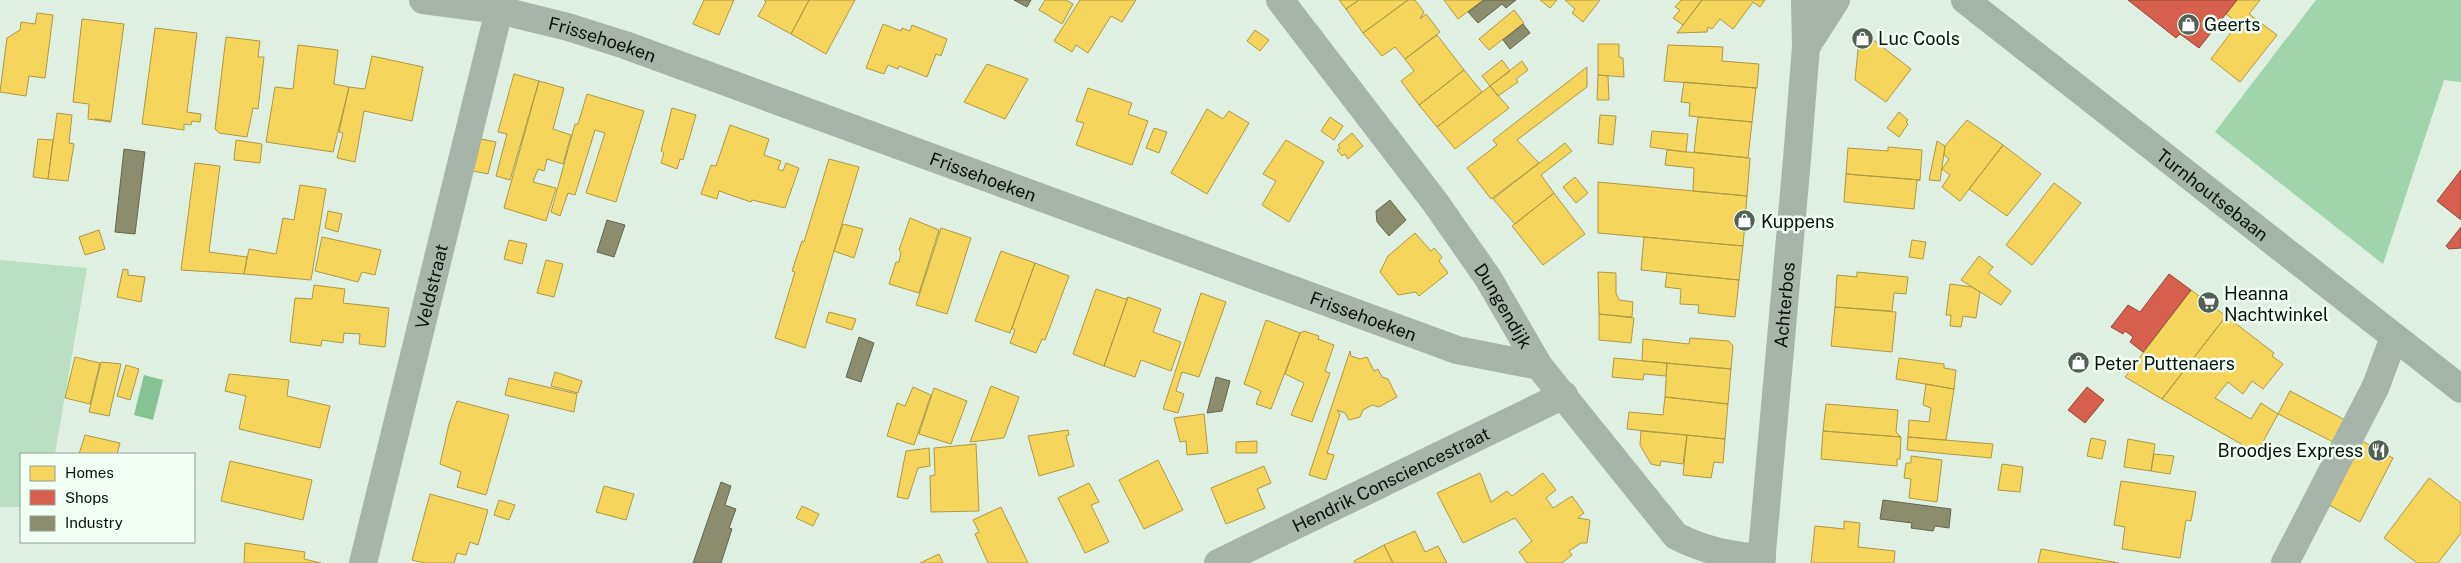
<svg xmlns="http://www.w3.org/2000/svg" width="2461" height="563" font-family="'Public Sans',sans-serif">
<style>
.green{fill:#bbdfc2}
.forest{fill:#9fd4ac}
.water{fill:#85c394}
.homes{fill:#f6d55c;stroke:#af9a43}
.shops{fill:#d6604d;stroke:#984939}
.industry{fill:#8c8c6e;stroke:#646750}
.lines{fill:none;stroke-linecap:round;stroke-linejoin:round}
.minor{stroke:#a7b4a9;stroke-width:28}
.tertiary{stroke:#a7b4a9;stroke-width:28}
.primary{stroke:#a4b5a8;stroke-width:28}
.labels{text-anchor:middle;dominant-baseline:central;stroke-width:5;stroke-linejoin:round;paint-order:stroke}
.poi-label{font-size:18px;fill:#08120a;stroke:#f2fff4;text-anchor:start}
.street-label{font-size:18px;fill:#08120a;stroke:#f2fff4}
</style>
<rect width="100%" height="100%" fill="#dff0e2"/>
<!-- green -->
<path class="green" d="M0 260 87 268 55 454H21V507H0Z"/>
<!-- forest -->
<path class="forest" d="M2316 0H2461V82L2444 80 2383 264 2215 132Z"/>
<!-- water -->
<path class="water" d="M144 375 163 380 153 420 134 415Z"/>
<!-- homes -->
<path class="homes" d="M704 0H734L719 35 693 24Z
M764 0H809L791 34 758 16 766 2Z
M809 0H855L826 54 791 34Z
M1045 0H1066L1073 4 1062 24 1039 10Z
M1080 0H1136L1122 22 1111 16 1088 53 1076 45 1072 52 1054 41Z
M1339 0H1359L1346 9Z
M1359 0H1408L1363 33 1346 9Z
M1408 0H1415L1424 12 1420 19 1426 14 1440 32 1405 59 1395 47 1382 56 1363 33Z
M1444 0H1483L1458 19Z
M1540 0H1557L1550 8Z
M1565 0H1600L1583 22 1572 13 1575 9Z
M1681 0H1702L1683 25 1673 18 1680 10 1675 7Z
M1702 0H1765L1760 7 1753 2 1733 29 1720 19 1712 29 1708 27 1707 32 1677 33Z
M2237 0H2260L2249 14 2277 35 2240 82 2211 59 2238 23 2226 14Z
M1514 10 1524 23 1489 50 1479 39Z
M37 13 53 15 45 78 29 76 26 96 0 92 7 38 20 30 21 22 35 24Z
M82 19 124 24 111 121 95 119 111 122 88 119 89 104 73 102Z
M883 24 901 31 902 28 910 31 912 25 947 39 941 56 936 54 927 77 899 66 898 69 888 65 884 74 866 68Z
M155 28 197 33 187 112 201 114 200 122 192 121 191 125 184 124V130L142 124Z
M1255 30 1269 40 1260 51 1247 41Z
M1437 35 1464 70 1419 105 1401 81 1414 71 1405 59Z
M1867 35 1911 69 1886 102 1855 80 1859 40Z
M226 37 260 41 258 57H264L258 109 253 108 247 137 219 133 215 129Z
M1598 44H1619V57L1623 58 1624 77 1598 75Z
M298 45 338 50 334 84 349 87 333 152 266 142 275 87 293 89Z
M1668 45 1723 47 1722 61 1759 64 1757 88 1664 81Z
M372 56 423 67 412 121 364 111 355 162 337 158 343 133 339 132 349 87 365 89Z
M1502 60 1510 71 1490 86 1482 76Z
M1522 61 1528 70 1516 79 1518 82 1498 96 1490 86Z
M987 64 1028 79 1005 119 964 102Z
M1587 67V87L1517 140 1539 163 1491 199 1467 168 1497 145 1493 140Z
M1464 70 1482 92 1437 127 1419 105Z
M514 74 539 81 510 180 496 176 507 134 498 132Z
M1598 75 1608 76 1609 100H1597Z
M539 81 564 88 553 129 571 135 563 164 547 159 544 171 538 169 533 182 556 188 546 221 504 208Z
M1684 82 1756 88 1752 122 1689 116 1690 103 1681 102Z
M1490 86 1509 108 1455 149 1437 127Z
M1088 88 1132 103 1128 114 1148 121 1132 165 1076 145 1084 123 1076 121Z
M587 94 644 111 616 202 586 193 605 133 595 130 575 195 568 193 560 216 551 212 575 124H578Z
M672 108 696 115 683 160 680 159 677 169 661 163 664 153 661 151Z
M1207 109 1223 119 1229 111 1249 123 1207 194 1171 173Z
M1899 112 1908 120 1906 122 1908 124 1899 137 1887 128Z
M57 113 72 115 69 143 74 144 68 181 48 179Z
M1600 115 1616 116 1613 145 1598 143Z
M1330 117 1343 126 1334 140 1321 131Z
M1698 117 1752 122 1748 158 1694 152Z
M1967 120 2003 145 1960 201 1942 187 1950 175 1942 169 1949 159 1944 155 1945 146Z
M730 125 769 139 764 155 781 161 778 169 783 171 786 163 799 168 785 208 752 200 751 202 719 191 717 199 701 194 711 165 716 166Z
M1154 128 1167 132 1159 153 1146 148Z
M1652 131 1688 134 1686 152 1650 147Z
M1352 133 1363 146 1348 159 1345 154 1342 156 1337 150 1340 148 1338 145Z
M38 139 53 140 48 179 33 177Z
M481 139 496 142 488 174 473 171Z
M236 140 262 144 260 163 234 160Z
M1286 140 1324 162 1289 222 1262 205 1276 181 1263 174Z
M1937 141 1945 146 1940 181 1929 180Z
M1565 143 1572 151 1541 175 1554 193 1515 224 1493 199Z
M2003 145 2041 174 2007 216 1969 189Z
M1888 147 1922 150 1920 180 1846 174 1848 148 1888 151Z
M1667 150 1750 158 1747 196 1693 191 1694 168 1665 165Z
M829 159 859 167 805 348 775 338 795 272 792 271 802 241 804 242Z
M195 163 220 166 209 252 247 257 244 274 181 270Z
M1846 174 1920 180 1917 181 1914 209 1844 202Z
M1575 177 1588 193 1576 203 1563 187Z
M1598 182 1747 196 1743 246 1598 233Z
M2054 183 2081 203 2032 265 2006 245Z
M300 185 326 189 311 280 244 274 249 249 276 254 283 218 294 220Z
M1554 193 1585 234 1543 265 1512 226Z
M328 211 342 214 338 232 325 228Z
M910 218 939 230 919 293 889 284 896 262H899L901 252 899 250Z
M843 224 863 229 854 258 834 251Z
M941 228 971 238 947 314 916 305Z
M99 230 105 249 85 255 79 237Z
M1415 233 1431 251 1434 248 1442 257 1439 261 1448 273 1419 296 1416 292 1398 295 1380 272 1388 256Z
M322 237 381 250 375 275 362 272 358 282 315 271Z
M1644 237 1743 246 1739 280 1641 270Z
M509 240 527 244 522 264 504 259Z
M1912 240 1926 242 1923 259 1909 257Z
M1001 251 1035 263 1010 333 975 321Z
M1979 256 1993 267 1988 273 2011 291 2001 305 1961 280Z
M546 260 563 264 554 297 537 293Z
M1035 263 1069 276 1045 340 1042 339 1036 353 1010 343 1015 330 1012 328Z
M123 269 128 270V275L145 277 141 302 117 297Z
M1598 272 1616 273V293L1619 300 1633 302 1632 317 1599 314Z
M1857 272 1908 277 1906 294 1894 293 1892 311 1835 307 1837 275 1857 277Z
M1667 273 1739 280 1735 317 1698 313 1699 305 1680 304 1681 289 1665 287Z
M1950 284 1972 287 1980 292 1976 318 1963 316 1961 327 1950 326 1951 315H1946Z
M314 285 345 289 343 303 389 308 385 347 359 344 360 334 344 333 343 343 322 340 321 346 290 342 295 298 312 299Z
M1096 289 1125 299 1128 297 1104 366 1073 354Z
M2191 290 2226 316 2162 399 2125 377Z
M1201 293 1226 302 1199 377 1182 372 1176 391 1184 394 1178 413 1163 409Z
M1128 297 1161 309 1153 332 1181 342 1171 371 1141 360 1135 377 1104 366Z
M1835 307 1896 312 1892 352 1831 346Z
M829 312 856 319 852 330 826 322Z
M1599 314 1634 318 1631 343 1599 340Z
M2226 316 2274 353 2272 356 2283 364 2263 389 2252 381 2243 394 2228 382 2215 398 2251 419 2261 403 2278 414 2257 453 2162 399Z
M1266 320 1300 333 1271 409 1256 404 1261 391 1244 384Z
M1304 331 1319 336 1318 339 1334 345 1325 371 1330 373 1312 422 1291 415 1304 383 1285 374 1300 333Z
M1690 338 1729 341 1733 346 1731 369 1642 361 1643 339 1689 344Z
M1350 351 1351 356 1360 359 1367 357 1374 371 1378 369 1382 377 1388 379 1397 397 1379 407 1372 405 1363 410 1360 417 1349 420 1345 413 1337 410 1340 414 1327 453 1334 455 1326 480 1309 475Z
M75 357 100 363 90 404 65 398Z
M1614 358 1667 363 1666 376 1644 374 1643 380 1612 377Z
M1899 358 1944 364V368L1956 370 1954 389 1896 379Z
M101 362 121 364 109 416 89 412Z
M1667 363 1731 369 1728 404 1665 397Z
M126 365 139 369 130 400 117 396Z
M555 372 582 381 578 393 551 386Z
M229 374 289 380 287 396 330 406 320 448 239 429 246 396 225 391Z
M509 378 577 394 574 412 505 395Z
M1926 384 1954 389 1946 440 1908 437 1909 420 1929 422 1931 408 1923 405Z
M991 386 1019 397 1004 438 970 442Z
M913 387 931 395 914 445 887 436 897 403 905 406Z
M934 388 967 401 951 444 919 434Z
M2290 391 2345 420 2335 443 2278 414Z
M1665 397 1728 404 1725 439 1627 429 1629 412 1663 415Z
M457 401 509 415 486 495 457 487 461 472 440 464 449 424Z
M1826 404 1898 410 1896 432 1901 437 1823 431Z
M1204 414 1208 453 1187 455 1186 441 1180 442 1174 418Z
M1068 430 1069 435 1066 436 1074 466 1039 476 1028 436Z
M1641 431 1687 435 1683 464 1661 461 1660 466 1651 464 1640 445Z
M1823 431 1901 437 1900 459H1897V466L1821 459Z
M85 435 120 443 117 454H79Z
M1687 435 1725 439 1723 463 1714 462 1711 478 1683 475Z
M1908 437 1993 444 1991 458 1907 450Z
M2091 438 2106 441 2102 459 2087 456Z
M2128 439 2155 444 2151 471 2124 467Z
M2360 440 2393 458 2360 522 2327 504Z
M1257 441V453H1236V442Z
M976 444 979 511 931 512 930 476 935 475 934 448Z
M929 448 930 466 918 468 908 499 897 497 906 451Z
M2154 454 2174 456 2170 474 2151 471Z
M1911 456 1942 460 1937 502 1909 498 1911 479 1904 478 1906 463H1911Z
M1158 460 1183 510 1144 529 1119 480Z
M230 461 312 480 303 520 221 501Z
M2002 464 2023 467 2020 492 1998 490Z
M1264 466 1271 483 1257 489 1265 508 1226 524 1211 488Z
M1480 473 1491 502 1507 491 1512 496 1543 473 1556 490 1546 498 1553 508 1572 496 1584 513 1578 518 1590 520 1587 543H1581L1569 551 1572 555 1562 563H1527L1519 552 1532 541 1515 518 1463 543 1437 493Z
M2429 478 2461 503V533L2438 563H2417L2384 538Z
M2121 481 2196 492 2191 521 2186 520 2180 558 2122 549 2125 527 2114 525Z
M1089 483 1099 502 1091 505 1109 542 1085 553 1058 498Z
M604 486 634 494 626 520 596 512Z
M430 494 488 510 478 545 470 542 466 555 457 553 454 563H425L412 560Z
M499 500 515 505 509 520 494 515Z
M802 506 819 514 813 526 796 518Z
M1001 507 1028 563H988L975 534 979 532 973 520Z
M1844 521 1860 523 1858 547 1895 551 1894 563H1811L1815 526 1844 529Z
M1415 531 1425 552 1438 546 1447 563H1393L1384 545Z
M245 543 305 552 304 559 321 563H244Z
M1384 545 1393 563H1355L1354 561Z
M2041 549 2119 563H2038Z
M939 554 943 563H920Z"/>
<!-- shops -->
<path class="shops" d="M2128 0H2237L2199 48 2180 34 2176 38Z
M2461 170V220L2437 201Z
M2461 227V248L2449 249 2446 246Z
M2169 274 2191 290 2143 352 2130 342 2133 337 2125 331 2123 334 2111 327 2128 305 2140 312Z
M2087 387 2104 400 2085 423 2068 410Z"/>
<!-- industry -->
<path class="industry" d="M1014 0H1031L1027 7Z
M1484 0H1516L1506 8 1502 4 1478 23 1468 12Z
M1523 24 1530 33 1510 49 1503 40Z
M124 149 145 152 135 234 115 232Z
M1390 200 1406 220 1389 236 1377 222 1376 211Z
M607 220 625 225 614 257 597 252Z
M859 337 874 343 861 382 846 377Z
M1216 377 1230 381 1222 411 1207 413Z
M721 482 731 486 725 505 736 509 729 528 732 529 721 563H693Z
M1883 500 1951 509 1949 528 1935 526 1933 531 1911 528 1912 523 1880 519Z"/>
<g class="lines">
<!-- minor -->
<g class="minor">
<path id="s1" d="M423 0 499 10 568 27 625 45 1457 350 1539 366"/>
<path id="s2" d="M1280 0 1435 202 1488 278 1539 366 1676 536C1706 551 1729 555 1762 558"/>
<path id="s3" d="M363 563 499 10"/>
<path id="s4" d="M1218 563 1564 395"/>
<path d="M2285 563 2376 386 2394 337"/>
</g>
<!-- tertiary -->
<g class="tertiary">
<path d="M1806 47 1836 0"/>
<path id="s5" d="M1761 563 1797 159 1806 47 1805 0"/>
</g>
<!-- primary -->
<path class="primary" id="s6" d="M1965 0 2461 389"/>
</g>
<!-- icons -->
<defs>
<symbol id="shop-disc" viewBox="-11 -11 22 22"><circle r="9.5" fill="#536056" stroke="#f2fff4"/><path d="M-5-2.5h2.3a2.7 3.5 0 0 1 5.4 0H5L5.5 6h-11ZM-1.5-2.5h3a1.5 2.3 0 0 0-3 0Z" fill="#fff"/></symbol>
<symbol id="supermarket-disc" viewBox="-11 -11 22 22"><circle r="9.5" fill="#536056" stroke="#f2fff4"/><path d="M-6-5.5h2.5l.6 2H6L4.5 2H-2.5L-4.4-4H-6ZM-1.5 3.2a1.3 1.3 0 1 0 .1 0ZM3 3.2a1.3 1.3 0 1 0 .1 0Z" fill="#fff"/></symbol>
<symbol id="restaurant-disc" viewBox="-11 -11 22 22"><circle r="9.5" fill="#536056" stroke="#f2fff4"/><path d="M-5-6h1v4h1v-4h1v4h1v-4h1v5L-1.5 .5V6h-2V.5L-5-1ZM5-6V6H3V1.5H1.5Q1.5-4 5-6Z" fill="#fff"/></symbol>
</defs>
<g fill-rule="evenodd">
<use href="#shop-disc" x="2176" y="12" width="25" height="25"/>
<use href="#shop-disc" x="1850" y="26" width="25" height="25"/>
<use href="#shop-disc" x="1732" y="208" width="25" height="25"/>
<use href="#supermarket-disc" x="2196" y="290" width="25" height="25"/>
<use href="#shop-disc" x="2066" y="350" width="25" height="25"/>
<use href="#restaurant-disc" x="2366" y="438" width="25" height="25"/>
</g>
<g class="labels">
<!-- poi labels -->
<g class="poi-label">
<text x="2204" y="24">Geerts</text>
<text x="1878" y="38">Luc Cools</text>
<text x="1761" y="221">Kuppens</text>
<text x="2224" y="293">Heanna<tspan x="2224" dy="21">Nachtwinkel</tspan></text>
<text x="2094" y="363">Peter Puttenaers</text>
<text x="2363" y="450" text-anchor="end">Broodjes Express</text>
</g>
<!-- street labels -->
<g class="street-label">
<text stroke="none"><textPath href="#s1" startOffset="184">Frissehoeken</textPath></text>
<text stroke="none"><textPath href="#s1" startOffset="589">Frissehoeken</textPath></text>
<text stroke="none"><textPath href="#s6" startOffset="315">Turnhoutsebaan</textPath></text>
<text stroke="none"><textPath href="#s3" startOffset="285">Veldstraat</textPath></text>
<text stroke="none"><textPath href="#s5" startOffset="259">Achterbos</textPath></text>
<text stroke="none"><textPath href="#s2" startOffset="379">Dungendijk</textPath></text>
<text stroke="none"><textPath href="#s1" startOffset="994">Frissehoeken</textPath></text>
<text stroke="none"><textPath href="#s4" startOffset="192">Hendrik Consciencestraat</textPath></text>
</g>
</g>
<!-- legend -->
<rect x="20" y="453" width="175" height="90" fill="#f2fff4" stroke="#94a096"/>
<rect x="30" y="466" width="25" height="15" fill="#f6d55c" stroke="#94a096"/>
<text x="65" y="478" font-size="15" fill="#08120a">Homes</text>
<rect x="30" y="490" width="25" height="15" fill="#d6604d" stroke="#94a096"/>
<text x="65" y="503" font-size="15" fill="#08120a">Shops</text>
<rect x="30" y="516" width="25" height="15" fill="#8c8c6e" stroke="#94a096"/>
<text x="65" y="528" font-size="15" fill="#08120a">Industry</text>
</svg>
